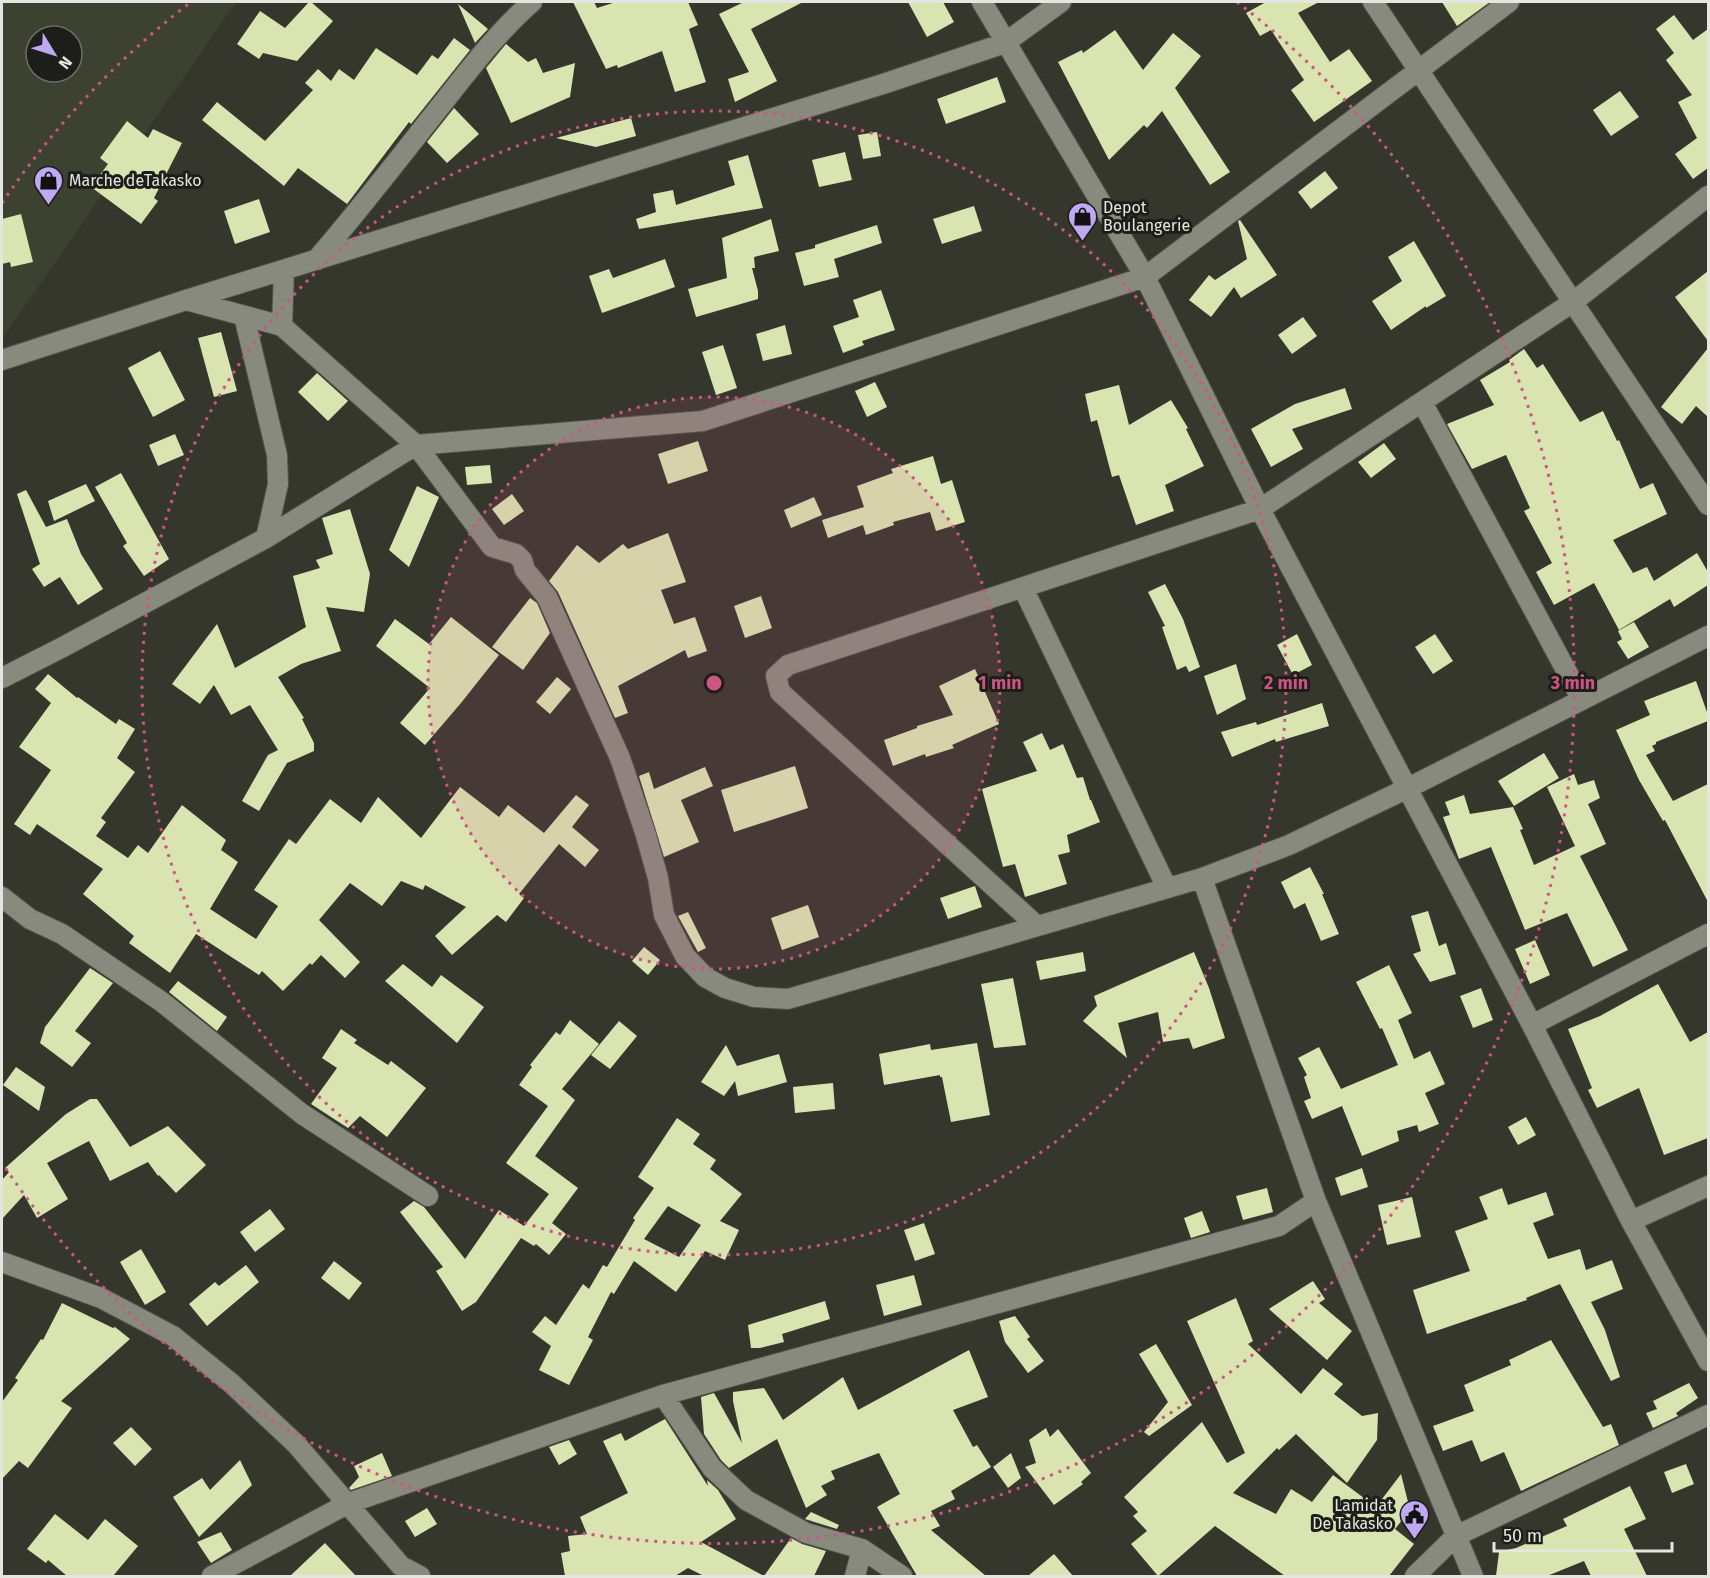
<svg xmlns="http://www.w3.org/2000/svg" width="1710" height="1578" font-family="'Fira Sans',sans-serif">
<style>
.built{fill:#3d412f;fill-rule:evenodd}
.building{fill:#dae4b1;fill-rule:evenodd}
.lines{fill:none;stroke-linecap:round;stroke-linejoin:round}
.minor-casing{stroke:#515349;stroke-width:22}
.minor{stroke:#888a7d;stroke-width:20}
.ring{fill:none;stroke:#cc5683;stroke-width:3;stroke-dasharray:3 6}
.labels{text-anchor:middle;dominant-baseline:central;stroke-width:6;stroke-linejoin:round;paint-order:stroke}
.poi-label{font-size:16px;fill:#e4e6df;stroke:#1d1e19;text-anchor:start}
.centre{fill:#cc5683;stroke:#1d1e19;stroke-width:3}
.ring-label{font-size:18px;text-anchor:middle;font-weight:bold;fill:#cc5683;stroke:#1d1e19;stroke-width:6;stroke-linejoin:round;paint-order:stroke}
</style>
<rect width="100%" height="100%" fill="#35372c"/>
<!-- built -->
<path class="built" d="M2 2H236L2 339ZM36 36H72V72H36Z"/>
<!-- building -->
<path class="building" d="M309 2H311L333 21 297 61 263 53 259 59 237 44 260 11 285 28Z
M573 2H594L597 8 616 2H688L698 25 689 29 706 82 675 92 662 51 618 68 617 65 606 69Z
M744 2H803L751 29 777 81 735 102 728 79 749 72 719 14Z
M908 2H943L954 22 927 37Z
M1266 2H1319L1298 13 1330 62 1349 49 1372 81 1314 122 1291 90 1304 80 1271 30 1260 36 1246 13Z
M1442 2H1490L1457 26Z
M458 4 488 29 475 43Z
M1674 15 1693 40 1708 29V168L1693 179 1675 154 1697 138 1678 102 1692 95 1666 60 1674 53 1656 29Z
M1115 30 1143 70 1173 33 1201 56 1175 88 1230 172 1210 185 1162 111 1147 128 1144 125 1109 160 1058 62 1082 50 1083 53Z
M454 38 470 50 411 124 409 122 347 204 298 168 284 186 202 120 217 102 265 141 313 90 305 83 318 69 331 81 339 69 354 80 376 48 417 75 432 55 438 59Z
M506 44 528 62 536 58 543 73 575 63 570 97 511 123 486 68Z
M997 77 1006 102 946 124 937 99Z
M1620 91 1639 117 1611 136 1593 110Z
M454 108 479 134 447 163 427 142Z
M631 118 636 136 596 147 556 138Z
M127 121 148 138 153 129 182 143 154 198 158 201 141 224 91 187 108 164 100 158Z
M877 132 881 156 863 159 858 135Z
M845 152 852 180 819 187 812 160Z
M748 155 763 208 639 229 636 219 656 212 653 194 673 190 676 205 735 185 728 161Z
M1325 171 1338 188 1311 209 1298 192Z
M259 199 270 232 235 244 224 211Z
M974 206 982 231 942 244 933 219Z
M21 214 33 262 11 267 10 262 2 264V219Z
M771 219 779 251 754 257 755 268H752L758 291V299L696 317 688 289 727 278 722 238Z
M1240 220 1277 275 1241 298 1234 287 1211 317 1189 300 1209 275 1215 280 1247 259 1238 221Z
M877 225 882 243 834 259 839 277 804 286 795 253 815 248V245Z
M1414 241 1446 296 1426 308V306L1391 330 1372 301 1402 281 1388 257Z
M665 259 675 287 602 313 589 276 609 269 613 278Z
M1708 271V341L1675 297Z
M881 290 895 330 862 341 864 345 843 353 833 326 859 317 853 300Z
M1303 317 1317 336 1292 354 1278 335Z
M785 325 792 354 763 361 756 334Z
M221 332 237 391 214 397 198 338Z
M723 345 737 388 716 395 702 352Z
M1708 348V417L1696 406 1682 424 1661 407Z
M1524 349 1537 368 1543 364 1580 422 1603 411 1617 441 1619 440 1640 489 1653 483 1667 514 1613 540 1633 573 1647 567 1654 581 1697 553 1708 572V585L1674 607 1670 599 1619 630 1594 583 1554 605 1536 572 1552 563 1524 511 1530 508 1506 455 1472 469 1447 424 1494 405 1480 380 1510 362 1509 360Z
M160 351 185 400 153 417 128 368Z
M317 373 348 401 328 421 298 392Z
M875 382 887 407 867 417 855 391Z
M1119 385 1129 425 1171 400 1188 428 1186 429 1204 466 1165 485 1174 511 1136 525 1119 475 1112 477 1097 420 1091 422 1085 394Z
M1345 388 1352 409 1292 429 1303 449 1271 467 1251 429 1295 404Z
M175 434 184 455 158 466 149 445Z
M698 441 708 471 668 484 658 454Z
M1384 443 1396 459 1371 478 1358 462Z
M933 456 941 484 952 480 965 522 936 531 930 512 893 522 894 525 866 535 863 525 828 538 822 520 864 507 857 486 893 473 891 469Z
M490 465 492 483 467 485 465 467Z
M121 473 169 559 144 576 123 546 127 543 95 487Z
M86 484 95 501 54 521 48 501Z
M417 486 439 497 409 567 389 550Z
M26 490 46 527 67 519 81 554 103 589 78 605 60 577 44 587 32 569 40 564 17 494Z
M512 494 524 511 504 525 492 509Z
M814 497 822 515 791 528 784 510Z
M350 509 370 574 364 612 326 607 341 651 301 664 278 677 304 718 302 719 314 743V751L287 763 259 811 242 801 268 755 278 750 250 705 231 715 214 685 200 704 172 684 217 624 235 668 306 627 293 576 320 568 316 560 333 554 322 518Z
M668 533 686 582 661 590 674 624 695 617 707 651 688 658 685 650 618 686 628 713 615 718 558 592 549 581 577 545 599 563 623 544 628 549Z
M1165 584 1183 619 1200 667 1189 672 1186 666 1177 670 1162 627 1165 626 1148 592Z
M761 596 772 628 745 638 734 606Z
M530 598 537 603 550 633 523 670 492 647Z
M451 617 499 655 461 703 425 745 400 723 430 688 376 646 395 619 429 644Z
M1634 622 1649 647 1628 659 1617 642 1622 639 1618 631Z
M1297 634 1312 665 1293 675 1277 645Z
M1435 634 1453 661 1433 674 1415 647Z
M1236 664 1246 699 1217 715 1204 676Z
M975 669 999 724 952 745 954 748 926 757 925 754 893 766 884 740 917 728V726L953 715 939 686Z
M48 674 77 698 78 697 116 724 119 719 135 729 117 758 135 772 101 818 106 822 96 836 128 858 138 845 148 853 182 805 226 840 221 850 238 862 210 909 256 939 278 906 254 890 289 839 296 844 330 799 361 823 378 797 421 838 460 787 499 817 508 805 544 833 576 795 589 805 572 827 599 850 585 867 559 844 519 894 524 898 506 922 497 915 452 955 435 936 466 907 425 885 423 890 401 881 382 906 350 883 319 920 360 962 345 978 321 955 312 965 310 963 283 991 262 971 259 975 196 934 170 973 129 943 134 936 83 894 103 869 37 824 30 835 14 824 51 770 19 747 51 703 35 689Z
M557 677 571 689 550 714 536 702Z
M1696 681 1708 715V721L1656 742V744L1652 746 1655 751 1646 755 1673 801 1708 784V902L1665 820 1663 821 1639 780 1616 730 1650 715 1644 701Z
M1322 703 1329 726 1276 742 1275 739 1232 757 1221 732 1256 722 1257 725Z
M1042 733 1050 750 1063 744 1077 778 1083 777 1090 800H1091L1100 822 1067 835 1070 852 1058 855 1067 884 1025 897 1015 864 1003 867 982 789 1037 771 1023 742Z
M1544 753 1559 778 1514 806 1498 781Z
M795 766 808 808 734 832 721 790Z
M705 767 713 786 681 800 699 842 664 857 639 776 649 772 654 789Z
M1574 774 1578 785 1594 780 1600 798 1588 804 1606 844 1580 856 1628 950 1593 967 1567 913 1525 930 1491 847 1459 859 1443 817 1450 815 1445 802 1464 795 1470 814 1513 807 1523 829 1520 830 1534 865 1575 846 1547 787Z
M1310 867 1324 894H1322L1339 934 1321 941 1305 903 1294 909 1281 882Z
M975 886 982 907 948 919 940 898Z
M808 905 819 937 782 950 771 918Z
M1428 911 1439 946 1446 943 1456 974 1430 982 1413 954 1421 951 1411 916Z
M688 912 706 948 698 952 678 916Z
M1535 940 1550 975 1530 984 1515 949Z
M644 947 660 960 648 975 632 961Z
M1083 952 1086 971 1040 980 1036 961Z
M1194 952 1209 988 1225 1038 1193 1049 1189 1038 1163 1042 1158 1012 1118 1023 1127 1058 1083 1021 1097 1006 1094 996Z
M403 964 432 987 441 975 484 1007 457 1043 385 981Z
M1389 965 1412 1013 1398 1020 1414 1059 1430 1051 1445 1084 1425 1093 1439 1124 1419 1132 1417 1125 1397 1131 1399 1141 1362 1156 1342 1106 1312 1119 1304 1101 1311 1098 1304 1077 1307 1075 1298 1058 1319 1047 1341 1089 1398 1065 1382 1028 1380 1029 1356 982Z
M90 968 113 983 75 1031 91 1043 72 1067 40 1043 45 1027Z
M1013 978 1026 1045 994 1048 981 984Z
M178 981 227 1017 217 1031 169 992Z
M1658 984 1690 1042 1708 1032V1138L1664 1155 1639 1088 1597 1108 1588 1090 1592 1088 1568 1029 1600 1016Z
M1481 988 1493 1020 1473 1028 1460 996Z
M570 1020 599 1044 562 1089 575 1100 535 1156 578 1188 552 1223 566 1234 549 1255 536 1244 534 1246 521 1238 476 1302 462 1311 436 1271 443 1267 400 1212 414 1201 424 1207 465 1259 499 1210 524 1226 549 1194 506 1163 548 1106 519 1085 532 1067 530 1065 556 1032 560 1035Z
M619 1021 637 1036 610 1069 591 1055Z
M341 1029 357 1040 354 1043 388 1065 391 1061 426 1088 387 1137 360 1116 348 1128 311 1104 337 1068 322 1058Z
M977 1043 990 1115 951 1122 942 1077H940V1075L884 1085 879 1054 930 1044 931 1050Z
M726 1045 737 1066 779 1054 787 1082 738 1096 735 1081 724 1096 701 1082Z
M16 1067 45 1087 39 1111 3 1085Z
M833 1083 835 1109 795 1113 793 1087Z
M90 1099H97L130 1147 168 1126 206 1165 176 1193 159 1175 158 1176 148 1162 110 1181 89 1141 47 1163 68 1199 37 1218 24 1195 2 1219V1180L9 1172 5 1168 66 1114Z
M1526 1117 1536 1135 1518 1145 1508 1127Z
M677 1118 700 1134 693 1144 716 1160 710 1169 742 1194 720 1221 739 1230 725 1260 705 1251 676 1292 634 1261 614 1294 611 1292 588 1337 593 1340 569 1385 539 1370 551 1346 532 1332 545 1316 556 1325 583 1284 589 1289 603 1265 607 1267 635 1220 633 1218 654 1188 638 1177ZM668 1206 701 1225 679 1257 644 1239Z
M1362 1168 1368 1187 1341 1196 1335 1178Z
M1267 1188 1273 1212 1243 1220 1236 1196Z
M1502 1188 1508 1205 1546 1192 1554 1215 1533 1223 1548 1259 1580 1249 1586 1270 1612 1260 1623 1289 1591 1302 1605 1330 1620 1377 1611 1381 1560 1284 1526 1298 1527 1300 1427 1334 1413 1290 1470 1271 1455 1231 1488 1219 1479 1197Z
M1412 1197 1421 1237 1387 1245 1378 1205Z
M270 1209 285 1229 255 1252 240 1232Z
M1202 1211 1210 1232 1191 1238 1184 1218Z
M924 1223 935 1254 915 1261 904 1230Z
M141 1249 166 1292 145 1305 120 1262Z
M334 1261 362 1283 349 1300 321 1278Z
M246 1265 259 1282 207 1326 189 1304 215 1282 219 1286Z
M914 1275 922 1305 884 1316 876 1285Z
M1313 1281 1325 1299 1319 1303 1352 1331 1327 1360 1269 1309Z
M1236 1298 1253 1341 1248 1344 1301 1394 1323 1368 1343 1384 1334 1394 1362 1416 1378 1413 1377 1440 1347 1483 1296 1434 1279 1450 1277 1448 1233 1493 1276 1514 1291 1489 1312 1502 1333 1475 1376 1507 1401 1474 1410 1510 1395 1529 1414 1544 1389 1576H1285L1215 1526 1158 1576 1131 1544 1147 1531 1133 1516 1138 1512 1124 1497 1202 1422 1227 1463 1245 1453 1187 1321Z
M825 1301 830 1319 782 1334 784 1342 760 1348H751L748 1325Z
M62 1303 113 1328 115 1327 130 1339 61 1401 72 1408 28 1468 19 1461 2 1479V1402L18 1380 15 1378 41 1339 43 1340Z
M1015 1316 1030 1337 1027 1339 1044 1361 1028 1373 1005 1342 999 1321Z
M1551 1340 1603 1427 1611 1424 1619 1445 1521 1491 1504 1452 1481 1462 1472 1440 1443 1451 1433 1426 1474 1411 1464 1385 1511 1365 1509 1360Z
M1156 1344 1192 1405 1149 1436 1144 1432 1168 1402 1139 1354Z
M969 1350 988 1397 953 1410 973 1447 977 1445 991 1467 951 1491 955 1499 931 1511 940 1526 931 1530 986 1576H917L877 1507 900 1494 879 1453 831 1471 835 1479 821 1486 827 1495 806 1508 777 1439 729 1468 721 1460 704 1434 701 1397 714 1393 742 1443 733 1401V1392L764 1388 783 1420 843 1377 858 1410Z
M1689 1383 1698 1398 1676 1413 1678 1416 1653 1428 1646 1413 1657 1409 1653 1401Z
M665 1419 708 1486 707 1480 718 1490 736 1519 701 1542 764 1576 791 1538 802 1544 826 1551 814 1576H704L688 1568 675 1576H565L561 1553 570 1551 568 1536 587 1534 580 1517 628 1493 603 1441 621 1433 625 1441Z
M131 1427 152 1449 135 1466 113 1443Z
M1046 1428 1050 1437 1058 1429 1091 1473 1081 1482 1083 1484 1054 1505 1025 1467 1036 1463 1029 1440Z
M569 1440 577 1454 559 1465 549 1447Z
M382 1453 392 1476 351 1490 349 1488 359 1477 354 1466Z
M1011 1453 1021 1478 1008 1488 993 1467Z
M240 1460 252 1485 199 1537 173 1497 202 1478 210 1490Z
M1686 1464 1694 1484 1672 1493 1664 1472Z
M1630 1486 1646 1519 1624 1529 1647 1576H1591L1584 1561 1547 1576H1496L1499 1552 1516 1548 1567 1526 1563 1519Z
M427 1508 437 1524 415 1537 405 1521Z
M811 1512 839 1525 837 1529 805 1519Z
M55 1514 88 1540 105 1519 138 1546 113 1576H67L48 1560 46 1563 27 1549Z
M221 1532 232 1550 211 1563 197 1542Z
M325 1543 356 1576H290Z
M1054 1554 1073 1576H1028Z"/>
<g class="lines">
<defs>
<path id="minor" d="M982 2 1145 277 1260 509 1532 1025 1631 1221 1708 1361
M1373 2 1708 505
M317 259C355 215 391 169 427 123 460 82 492 37 532 2
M284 270 282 326 416 445 703 421 1145 277 1509 2
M186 300 282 326
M244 316 277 455 278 484 266 538
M2 360 186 300 883 84 1005 43 1061 2
M1422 402 1582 700
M1023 588 1167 888
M2 678 61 648 266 538 416 445 492 547 516 554 522 560 525 570 547 597 620 758 645 832 658 878 664 915 685 956 705 977 725 988 754 997 788 999 1202 878
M2 897 30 919 62 934 162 1002 302 1114 428 1196
M1037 926 780 692 776 676 788 665 1260 509 1573 302 1708 196
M1532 1025 1708 934
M1631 1221 1708 1186
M2 1262 101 1298 173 1336 231 1383 296 1444 401 1566 420 1576
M663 1395 712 1468 746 1500 806 1533 862 1549 902 1576
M212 1576 349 1503 663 1395 1279 1226 1316 1201
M855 1576 862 1549
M1415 1576 1456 1536 1708 1415
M1473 1576 1316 1201 1202 878 1289 845 1406 789 1708 636"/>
</defs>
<!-- minor casing -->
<use href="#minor" class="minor-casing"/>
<!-- minor -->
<use href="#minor" class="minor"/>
</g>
<!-- distance rings -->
<circle cx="714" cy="683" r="286" fill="#cc5683" fill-opacity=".12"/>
<g class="ring">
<circle cx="714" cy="683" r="286"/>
<circle cx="714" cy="683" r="572"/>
<path d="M2 203A859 859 0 0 1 191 2M1237 2A859 859 0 1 1 2 1163"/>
</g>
<!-- icons -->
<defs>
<symbol id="shop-pin" viewBox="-11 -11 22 30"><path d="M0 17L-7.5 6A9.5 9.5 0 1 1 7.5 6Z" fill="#bfa9f4" stroke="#1d1e19"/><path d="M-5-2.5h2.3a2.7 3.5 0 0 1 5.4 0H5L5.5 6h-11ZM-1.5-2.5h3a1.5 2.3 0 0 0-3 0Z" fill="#111"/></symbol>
<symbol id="civic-pin" viewBox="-11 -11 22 30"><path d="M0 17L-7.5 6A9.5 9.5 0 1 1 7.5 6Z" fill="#bfa9f4" stroke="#1d1e19"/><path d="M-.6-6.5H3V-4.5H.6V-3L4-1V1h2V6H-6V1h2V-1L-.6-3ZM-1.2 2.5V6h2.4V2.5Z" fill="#111"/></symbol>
</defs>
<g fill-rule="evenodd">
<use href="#shop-pin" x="32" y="164" width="33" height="45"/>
<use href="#shop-pin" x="1066" y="200" width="33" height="45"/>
<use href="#civic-pin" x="1398" y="1498" width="33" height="45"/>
</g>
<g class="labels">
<!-- poi labels -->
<g class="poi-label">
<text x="69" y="180">Marche deTakasko</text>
<text x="1103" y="207">Depot<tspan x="1103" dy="18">Boulangerie</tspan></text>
<text x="1393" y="1505" text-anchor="end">Lamidat<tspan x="1393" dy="18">De Takasko</tspan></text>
</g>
</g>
<circle cx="714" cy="683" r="9" class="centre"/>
<g class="ring-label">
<text x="1000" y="689">1 min</text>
<text x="1286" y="689">2 min</text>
<text x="1573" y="689">3 min</text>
</g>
<!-- border -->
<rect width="1710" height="1578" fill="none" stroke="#e4e6df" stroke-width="6"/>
<!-- north arrow -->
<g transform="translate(54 54) rotate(128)"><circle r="28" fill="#1d1e19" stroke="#6d6e68" stroke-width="1.5"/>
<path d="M0-4.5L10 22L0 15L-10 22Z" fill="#bfa9f4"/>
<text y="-9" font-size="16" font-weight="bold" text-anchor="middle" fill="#e4e6df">N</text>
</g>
<!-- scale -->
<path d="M1494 1542v9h178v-9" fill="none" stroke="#e4e6df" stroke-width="3"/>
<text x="1503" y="1542" font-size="18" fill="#e4e6df" stroke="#1d1e19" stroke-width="4.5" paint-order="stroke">50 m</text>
</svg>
